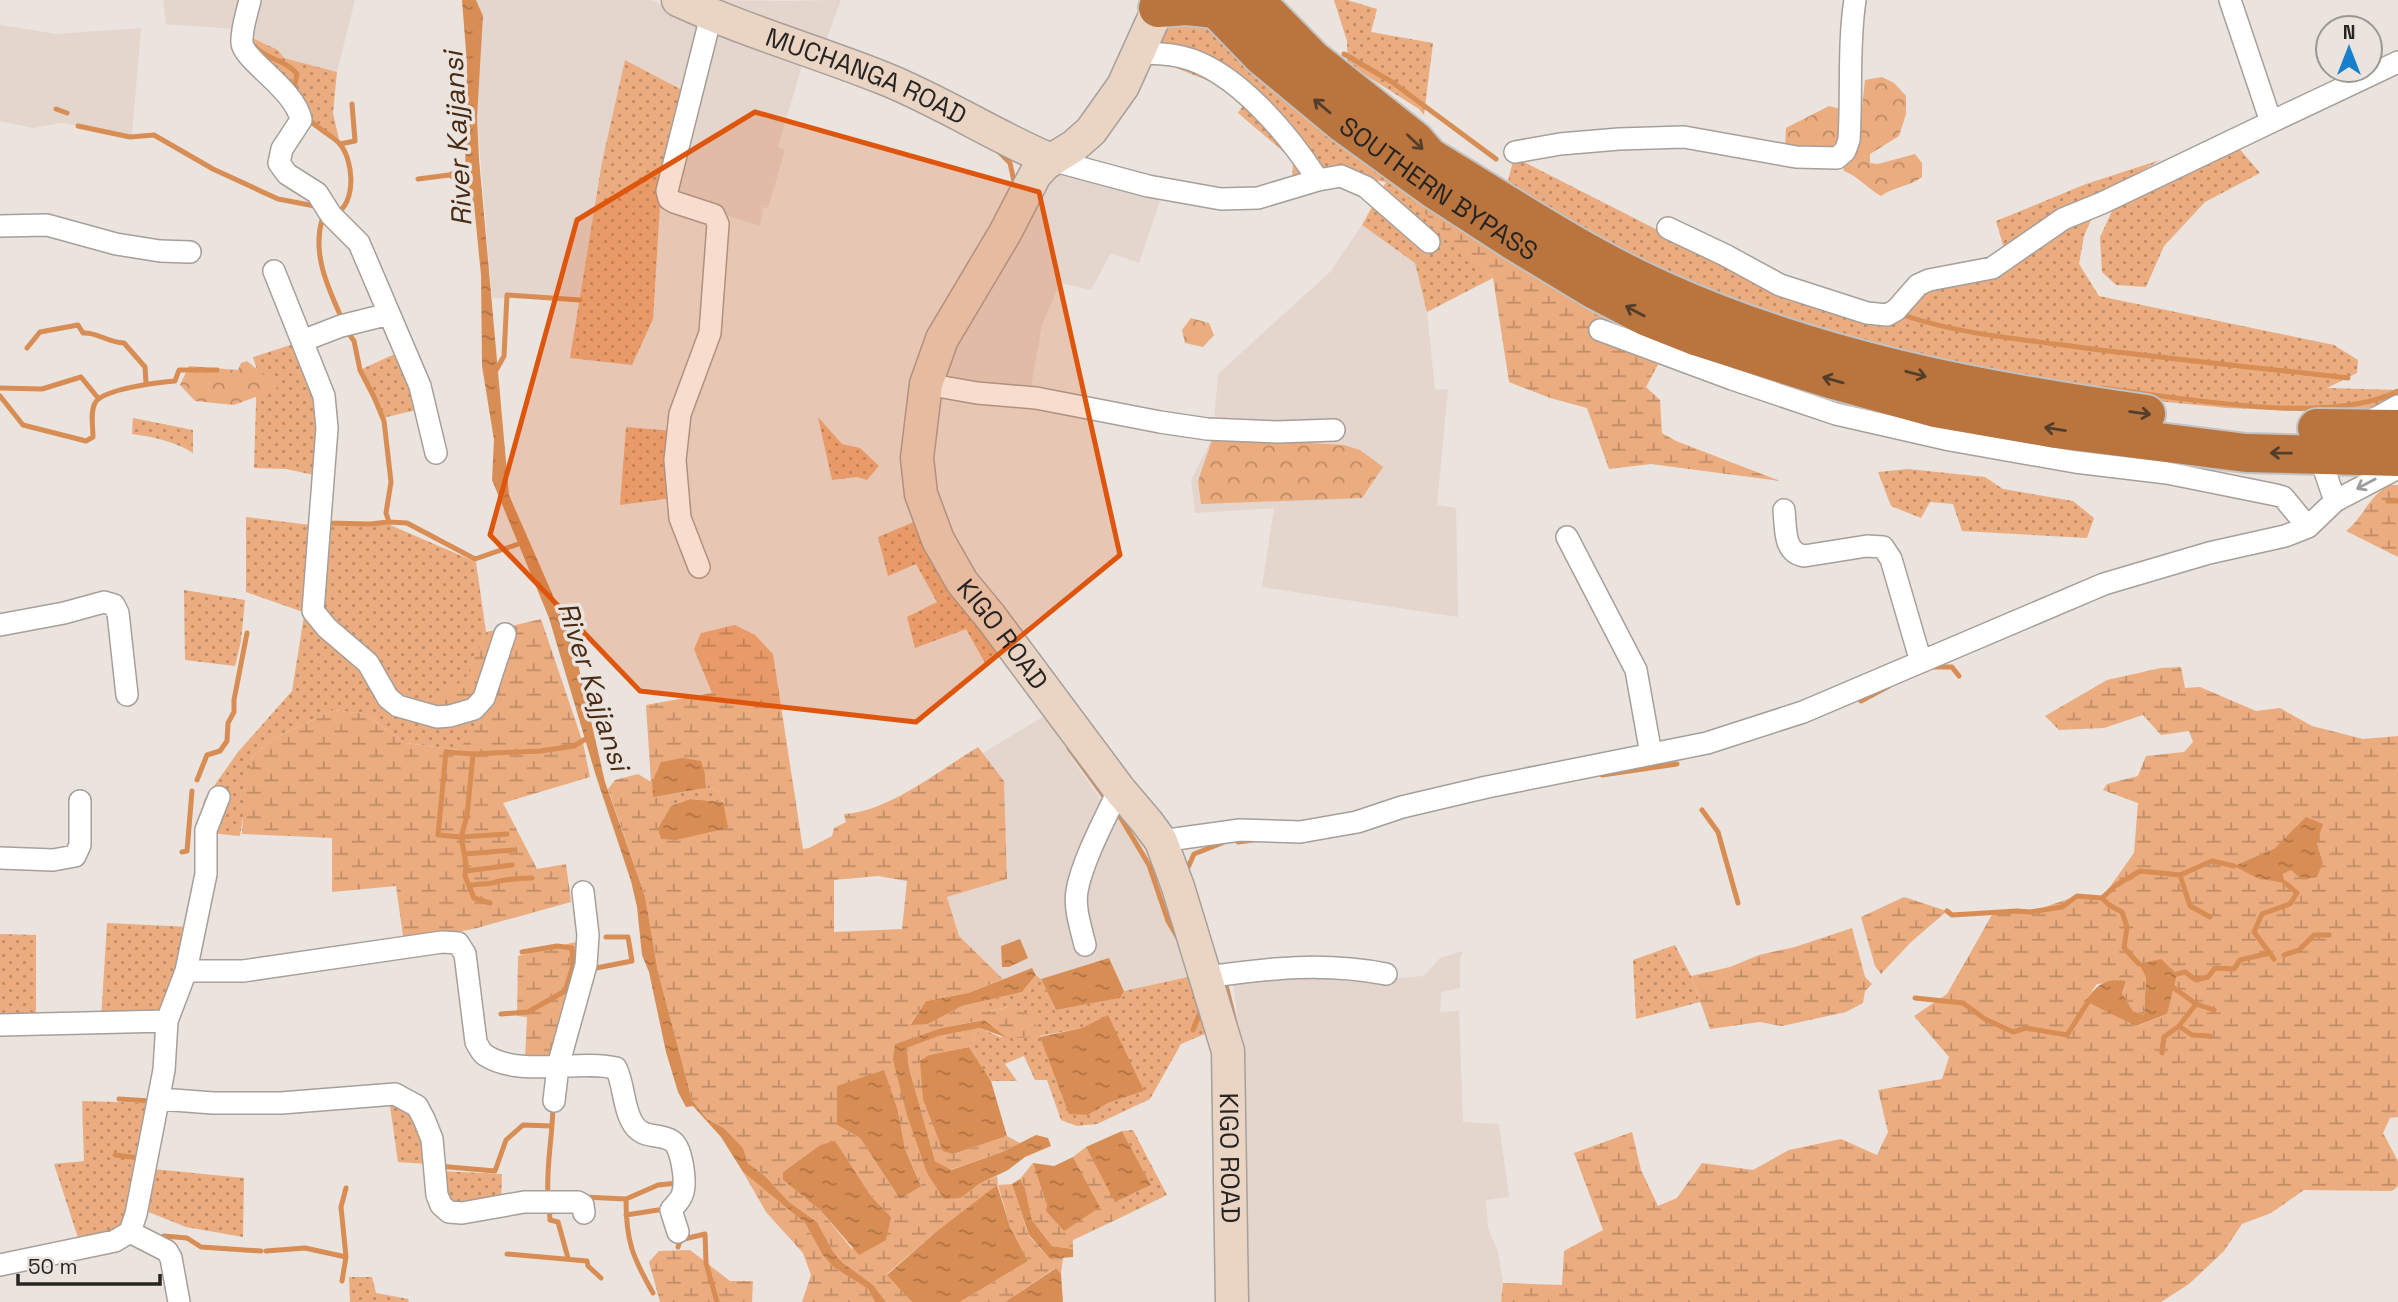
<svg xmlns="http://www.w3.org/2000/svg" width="2398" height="1302" font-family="'Space Grotesk',sans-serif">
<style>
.built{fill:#e4d5cd}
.green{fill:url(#green-dots);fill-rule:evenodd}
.forest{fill:url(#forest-crowns)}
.wetland{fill:url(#wetland-marsh);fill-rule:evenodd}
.water{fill:url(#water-ripples)}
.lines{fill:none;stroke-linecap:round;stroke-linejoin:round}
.stream{stroke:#d88d54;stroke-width:5}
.street-casing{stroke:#a69f9a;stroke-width:24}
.secondary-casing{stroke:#a69f9a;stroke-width:35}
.highway-casing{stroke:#c3c2c1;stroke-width:42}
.street{stroke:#fff;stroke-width:21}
.secondary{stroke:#ead5c5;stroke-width:32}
.highway{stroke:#ba743e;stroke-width:38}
.oneway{stroke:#533d2b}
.oneway2{stroke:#9e9d9c}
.marked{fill:#de560d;fill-opacity:0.2;stroke:#de560d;stroke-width:5;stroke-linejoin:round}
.labels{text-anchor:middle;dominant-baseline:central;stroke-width:7;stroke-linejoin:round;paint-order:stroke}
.street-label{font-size:26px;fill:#272523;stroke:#eae3de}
.water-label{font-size:28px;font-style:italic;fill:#4a2b13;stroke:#eae3de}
</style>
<defs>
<pattern id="green-dots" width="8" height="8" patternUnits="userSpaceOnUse" patternTransform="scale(1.75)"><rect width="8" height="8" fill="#ebac7f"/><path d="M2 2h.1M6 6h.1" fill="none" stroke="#be8c68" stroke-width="1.8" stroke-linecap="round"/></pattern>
<pattern id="forest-crowns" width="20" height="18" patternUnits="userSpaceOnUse" patternTransform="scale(1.75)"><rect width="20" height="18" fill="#ebac7f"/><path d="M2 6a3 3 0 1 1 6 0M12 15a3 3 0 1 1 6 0" fill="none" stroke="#be8c68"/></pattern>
<pattern id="wetland-marsh" width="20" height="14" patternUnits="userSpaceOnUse" patternTransform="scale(1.75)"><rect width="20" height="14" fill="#ebac7f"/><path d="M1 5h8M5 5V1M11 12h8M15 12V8" fill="none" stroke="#be8c68"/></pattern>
<pattern id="water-ripples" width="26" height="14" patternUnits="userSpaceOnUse" patternTransform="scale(1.75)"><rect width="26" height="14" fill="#d88d54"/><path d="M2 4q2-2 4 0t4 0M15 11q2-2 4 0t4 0" fill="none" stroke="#af7345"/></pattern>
</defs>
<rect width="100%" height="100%" fill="#eae3de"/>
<!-- built -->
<path class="built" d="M163 0H355L337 72 284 58 278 50 234 29 166 24Z
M476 0H651L704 25 688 93 629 62 602 162 580 300 492 298 477 118 483 16Z
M704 0 784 1 841 0 823 48Z
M0 25 56 34 141 28 132 135 62 123 33 128 0 121Z
M712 28 803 62 778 147 785 150 768 208 763 207 760 226 677 199Z
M1066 166 1162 195 1139 263 1111 253 1091 290 1060 283 1042 325 1030 393 939 377 1032 188Z
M1362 225 1415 263 1427 312 1435 390 1448 389 1437 505 1456 508 1458 617 1262 587 1274 508 1195 513 1191 480 1213 437 1218 374 1330 272Z
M1046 715 1077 766 1106 807 1124 815 1152 863 1197 975 1124 991 1109 959 1041 979 1032 968 1003 979 959 936 947 897 1007 879 1004 781 983 753Z
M1463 951 1460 958V988L1441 992 1440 1012 1459 1011 1463 1122 1499 1124 1509 1197 1486 1200 1488 1228 1498 1252 1503 1283 1501 1302H1239L1240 1040 1233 979 1316 972 1386 979 1424 976 1440 958Z"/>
<!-- green -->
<path class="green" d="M1334 0H1347L1377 9 1371 32 1433 43 1424 115 1419 109 1348 64 1347 41Z
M1170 12H1191L1389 179 1493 278 1427 312 1415 263 1362 225 1386 182 1329 174 1292 183 1293 160 1238 113 1249 97 1146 56Z
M250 37 278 50 284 58 337 72 333 113 340 144 303 120 252 55Z
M625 60 688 93 660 205 653 319 632 365 570 358 602 162Z
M2237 146 2260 173 2205 202 2164 246 2146 287 2116 285 2102 272 2100 237 2113 209Z
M1514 157 1683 243 1866 322 1922 291 1983 266 2005 252 1996 221 2086 184 2160 160 2102 195 2084 236 2079 264 2099 296 2334 345 2358 360 2357 373 2327 388 2398 390V398L2382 409 2349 413 2227 408 2136 399 1965 371 1864 342 1702 289 1586 231 1508 181Z
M297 343 319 402V476L286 469 254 468 257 370 253 357Z
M399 352 424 408 383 418 362 369Z
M818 417 842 444 860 448 879 466 867 480 857 477 832 480Z
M133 418 193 430V453C174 441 154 437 132 434Z
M626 427 674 431 672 498 620 505Z
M1908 469 1985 477 2003 489 2073 501 2094 518 2087 538 1962 531 1953 504 1930 502 1921 518 1891 506 1878 472Z
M246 517 310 525 303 612 246 592Z
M921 519 1004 654 985 663 966 629 915 648 907 617 937 602 916 564 888 576 878 537Z
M322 523 390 525 476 562 486 632 465 681 418 705 393 696 323 612Z
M184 590 245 600 241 641 235 666 185 660Z
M304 616 366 668 380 701 480 712 479 722 460 750 405 743 365 714 334 710 274 738 252 757 240 836 199 832 204 800 238 752 292 691Z
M706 788 717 789 723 802 690 799 671 806V794Z
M107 923 190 927 162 1009 149 1016 101 1020Z
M0 934 36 935V1016L0 1019Z
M1675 945 1691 976 1700 1002 1636 1019 1633 960Z
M1036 975 1041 979 1056 1010 1119 998 1124 991 1197 975 1212 1031 1181 1044 1150 1099 1097 1124 1077 1126 1061 1120 1047 1080H1035L1024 1056 1005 1064 1017 1081H991L969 1047 980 1028 1000 1037 1039 1036 1009 1007 987 1011 983 1001 1022 992ZM1082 1028 1144 1091 1108 1103 1088 1115 1040 1036Z
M389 1099 414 1110 428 1164 398 1162Z
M82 1101 153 1103 127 1228 80 1244 54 1164 84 1161Z
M1133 1130 1167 1195 1124 1216 1115 1202 1151 1185 1122 1131Z
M153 1169 244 1178 243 1237 186 1227 146 1211Z
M439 1171 502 1174 501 1200 449 1204Z
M349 1277H372L376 1293 408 1299 409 1302H350Z"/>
<!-- forest -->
<path class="forest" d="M1882 77 1894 83 1906 96V114L1899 136 1870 154V163L1878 164 1915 154 1922 163V177C1909 187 1895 186 1881 196 1867 188 1859 177 1844 171L1842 163 1785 146 1786 128 1829 106 1845 110 1860 124 1865 80Z
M1191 318 1209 323 1214 335 1203 347 1185 343 1182 330Z
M247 361 275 384 278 393 261 395 234 405 195 401 180 385 189 366 238 370 241 363Z
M1213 437 1344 445 1360 450 1383 467 1362 498 1201 504 1198 481Z"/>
<!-- wetland -->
<path class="wetland" d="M1390 181 1671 340 1646 387 1660 400 1662 433 1676 441 1780 481 1651 464 1609 469 1587 408 1550 398 1509 382 1493 278Z
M2390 485H2398V557L2346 531C2364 517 2369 495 2390 485Z
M541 619 583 743 590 777 503 803 537 869 566 864 571 902 477 928 404 943 396 886 332 892V838L242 834 244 795 252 757 274 738 334 710 365 714 405 743 459 750 479 722 480 712 418 705 465 680 486 632Z
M735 625 755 635 773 654 803 849 809 848 832 836 834 828 846 822 844 814C888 812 940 770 978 747L1004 781 1007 879 947 897 959 936 1003 979 968 993 926 1001 910 1024H928L962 1006 983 1001 988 1011 1009 1007 1033 1016 1040 1037 1007 1038 983 1020 941 1028 895 1044 927 1173 961 1198 979 1184 997 1176 998 1185 1012 1184 1029 1236 1050 1259 1063 1258 1061 1274 1055 1268 1005 1302H960L1028 1261 1010 1227 998 1185 937 1231 887 1274 912 1302H886L872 1285 843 1263 834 1253 817 1222 789 1202 765 1176 748 1163 743 1148 724 1128 707 1119 692 1100 658 972 645 896 608 789 615 780 638 774 651 782 646 705 712 693 694 649 701 633ZM705 774 706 788 717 789 723 802 658 828 671 806V794ZM878 876 907 881 902 929 834 932V880ZM898 1111 905 1149 921 1185 900 1199 860 1138 837 1125ZM835 1142 871 1196 891 1217 852 1249 821 1211 783 1180V1172L820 1145Z
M2181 667 2185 688 2200 687 2256 711 2280 708 2312 726 2363 739 2398 736V1117L2390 1118 2383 1133 2398 1161V1186L2392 1191 2304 1190 2271 1213 2242 1224 2224 1251 2189 1284 2161 1302H1501L1503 1283 1562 1285 1564 1251 1603 1230 1574 1153 1632 1132 1641 1170 1658 1206 1677 1198 1702 1163 1753 1170 1789 1150 1841 1139 1877 1155 1888 1132 1878 1090 1942 1079 1949 1057 1914 1016 1947 994 1993 913 2030 912 2077 896 2102 898 2134 853 2138 803 2103 790 2107 784 2138 776 2146 756 2184 752 2193 742 2189 731 2161 735 2143 715 2104 728 2059 730 2045 716 2107 680 2161 668ZM2317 843 2323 863 2292 869 2283 874 2285 883 2234 866 2275 848ZM2146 977 2167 1014 2137 1026 2085 1001 2097 984 2126 981 2122 993 2133 1011 2144 1015Z
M1904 897 1947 911 1910 943 1881 974 1875 966 1861 917Z
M1852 928 1865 977 1872 984 1865 991 1863 1003 1846 1012 1782 1026 1760 1022 1710 1029 1691 976 1730 967 1759 955 1795 947Z
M584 940 555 1059 525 1060 527 1017 517 1016 518 956Z
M980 1028 969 1047 929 1055 953 1154 1007 1136 1020 1143 1002 1152 950 1170 935 1161 909 1068 907 1048 939 1036Z
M1086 1147 1124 1216 1073 1240V1249L1052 1246 1032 1220 1025 1188 1020 1179 1033 1163 1047 1206 1100 1207 1073 1157Z
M743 1172 805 1223 822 1254 833 1267 868 1289 875 1302H802L811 1275 803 1253 766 1212Z
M690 1250 730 1281H753L752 1302H660L649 1262 659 1251Z"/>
<!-- water -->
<path class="water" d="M462 0H476L483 16 477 118 479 159 509 495 555 600 576 655 605 782 645 896 658 972 692 1100 707 1119 724 1128 743 1148 748 1163 765 1176 789 1202 817 1222 834 1253 843 1263 873 1285 886 1302H875L868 1289 833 1267 822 1254 805 1223 743 1172 721 1137 693 1106 686 1107 678 1092 666 1052 649 972 642 955 637 907 631 881 596 776 549 618 492 480 494 440 482 366 481 275 474 204 465 175 467 64Z
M683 758 701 761 705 774 706 788 653 797 652 783 661 762Z
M690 799 723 802 728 828 676 840 661 839 658 828 671 806Z
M2306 817 2323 824 2317 843 2323 863 2317 877 2301 879 2291 870 2283 874 2285 883 2257 878 2234 866 2275 848Z
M1020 939 1028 958 1009 967H1002L1001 946Z
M1109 958 1124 991 1120 998 1056 1010 1041 979Z
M2161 959 2177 974 2167 1014 2136 1026 2085 1001C2097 985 2105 978 2126 981L2122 993 2133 1011 2144 1015 2146 977 2139 964Z
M1032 968 1036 975 1022 992 962 1006 928 1024 910 1025 926 1001 968 993Z
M1108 1015 1144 1091 1108 1103 1088 1115 1069 1114 1040 1037 1082 1028Z
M984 1020 1007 1038 980 1028 939 1036 907 1048 909 1068 935 1161 951 1170 1002 1152 1036 1135 1048 1138 1051 1146 1025 1157 1008 1170 979 1184 961 1198 944 1199 927 1173 907 1115 893 1060 895 1044 941 1028Z
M969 1047 991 1081 1007 1136 953 1154 943 1151 923 1099 920 1061 929 1055Z
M884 1070 898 1111 905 1149 921 1186 900 1199 860 1138 837 1125V1086Z
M1122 1131 1151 1185 1115 1202 1086 1147Z
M835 1141 871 1196 891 1217 886 1240 859 1255 821 1211 783 1180V1172L820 1145Z
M1073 1157 1100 1207 1064 1231 1046 1211 1047 1206 1033 1163 1054 1166Z
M1020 1179 1025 1188 1032 1220 1052 1246 1073 1249V1257L1050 1259 1029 1235 1012 1184Z
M997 1185 1010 1227 1028 1261 960 1302H912L887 1275 937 1231Z
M1056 1268 1061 1274 1063 1302H1005Z"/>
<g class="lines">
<!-- stream -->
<path class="stream" d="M255 47C268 60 286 60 297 74L293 93
M1344 54 1392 82 1496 159
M56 109 67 113
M308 118C317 129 330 134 339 143 354 159 357 204 335 214
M78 126 130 137 154 135 213 169 278 199 315 206 317 209
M340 144 355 141 352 104
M997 150 1010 163 1015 186
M449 175 475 187
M418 179 449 175 472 165
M326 218 322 220C312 254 328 288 342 319
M1906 316C1957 333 2010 338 2063 345 2157 358 2253 367 2348 378
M347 331 354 341 360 370 374 397 384 421 391 482 386 513 389 522 407 523 475 559 524 542
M27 348 40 332 78 325 83 333C98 332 106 342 124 343L145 367 146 383
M494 374 504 356 507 295 580 300
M0 388 42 389 81 377 98 398
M2101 388C2179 397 2329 427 2398 391
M0 396 23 425 86 441 93 437C93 427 90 412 95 403 102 389 160 382 175 381L179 370H217
M2388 501H2398
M328 519V523L370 524 389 522
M1933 667H1952L1959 676
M1861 701 1889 686
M1069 748 1106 799
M473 754 446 752 438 835 461 837 507 834
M1602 775 1677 764
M197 780 207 755 220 751 227 741 228 723 234 712V700L247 633
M1702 810 1718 832 1738 903
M1119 815 1149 865 1168 921 1178 938
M1238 842 1253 840
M182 852 187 851 192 791
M465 854 513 850
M466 871 512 865
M1186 872 1194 854 1222 843
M2180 875 2190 906 2210 917
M470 886C478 883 484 885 492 883 506 879 517 878 532 878
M2102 898 2115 886 2140 871 2180 875 2212 861 2234 866
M490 903 474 898 465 876 466 863 461 837 467 816 473 754 540 751 574 746 589 737
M1947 911 1952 915 2017 911 2030 912 2062 907 2077 896 2102 898 2109 905 2122 912 2127 927 2124 948 2139 964
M2284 955 2299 950 2314 935H2329
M2274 959 2254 932 2262 914 2290 904 2297 893 2285 883
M591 969 632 961 628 937H606
M2177 974 2185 972 2196 980 2208 977 2215 968 2234 969 2240 960 2270 953
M1225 981 1235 1022
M2174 988 2196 1004 2214 1010
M1915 998 1963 1003 1985 1019 2013 1032 2026 1028 2067 1035 2088 1002
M501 1014 528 1012 565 991 573 966 572 948 557 946 522 952
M2179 1026 2192 1035 2210 1036
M1193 1030 1201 1010
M2162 1053 2164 1037 2179 1026 2196 1004
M119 1099 151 1101 152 1097
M115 1155 140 1158
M438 1166 495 1171 506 1140 523 1125 552 1126
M548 1195C546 1164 553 1135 553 1104
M584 1197 626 1199
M549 1206 550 1220 558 1222 568 1258
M626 1215 658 1210
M164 1236 187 1238 201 1247 261 1251
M678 1247 680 1240 705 1234 706 1263 717 1302
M266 1251 305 1248 346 1257
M507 1254 587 1261 588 1266 601 1278
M342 1281 346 1257 341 1207 346 1188
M653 1293C632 1256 626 1241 626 1199L658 1185 678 1183"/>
<defs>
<path id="street" d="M250 0C247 13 241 30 242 43 244 61 295 89 301 120L282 149 279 163 287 174 317 193 331 215 359 243 420 386 436 453
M1138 52C1153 54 1169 53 1182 57 1236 70 1289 135 1318 180
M2271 122 2398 62
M1515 152 1560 144 1619 139 1684 137 1796 157 1837 158 1845 151 1849 140C1852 94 1848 45 1855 0
M1051 160 1148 186 1221 199 1258 198 1318 180 1341 176 1366 187 1429 242
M0 226 47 225 116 244 160 251 190 252
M1668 228 1725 255 1780 285 1867 313 1887 315 1896 310 1918 285 1929 280 1992 268 2063 219 2102 203 2271 122 2230 0
M274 271 324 396 327 428 313 611 327 628 368 663 388 698 398 706 437 717 450 716 474 709 484 698 505 634
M1600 330 1732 379 1836 414 1950 440 2075 462 2167 473 2276 495 2283 497 2308 527
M302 341 341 326 389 314
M926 384 977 393 1036 398 1160 422 1207 429 1277 432 1334 430
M2369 422 2398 406
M2319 454 2335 501
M1784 510C1786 528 1783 552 1804 556L1867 546 1883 547 1891 559 1921 662
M1567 537 1636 670 1651 754
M699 567 680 518 675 460 680 414 710 333 718 224 714 215 674 202 669 199 667 191 711 16
M0 625 64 613 104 602 114 605 118 613 127 695
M1161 841 1240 830 1300 832 1357 822 1402 807 1487 787 1707 743 1803 712 2104 584 2209 553 2285 536 2308 527 2335 501 2398 468
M0 858 53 860 75 856 80 845V801
M1085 945C1081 928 1074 908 1077 891 1082 861 1106 817 1119 789
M186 971H243L442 942 458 943 465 954 476 1042C478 1046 481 1052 485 1055 520 1078 577 1059 616 1068 624 1085 623 1104 631 1120 641 1141 658 1132 672 1141 682 1147 686 1181 683 1192 682 1199 675 1205 671 1210L678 1232
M1207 977C1270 968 1323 962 1386 974
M167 1021 186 971 206 874V830L219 797
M0 1025 167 1021 164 1070 136 1214 130 1232 115 1241 0 1265
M160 1099 213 1103H281L395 1094 417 1106 424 1119 432 1139 437 1195 441 1205 449 1212 462 1213 524 1202H578L583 1205 584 1213
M554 1101 558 1066 586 965 588 935 583 892
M130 1232 167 1251 171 1258 179 1302"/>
<g id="secondary">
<path id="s1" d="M678 0C745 31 815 51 883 78 941 101 994 136 1051 160"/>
<path id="s2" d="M1162 0 1123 86 1091 131 1074 146 1045 164 1035 175 1005 233 942 339 926 384 917 458 921 494 938 540 962 582 990 616 1119 789 1147 822 1161 841 1178 887 1228 1051 1232 1302"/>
</g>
<g id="highway">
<path id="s3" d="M1208 0 1262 56 1343 123 1434 189 1514 241 1595 290 1645 316 1698 337 1830 379 1935 408 2056 429 2246 453 2398 457"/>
<path d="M1254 0 1313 60 1415 141 1429 157C1504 202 1579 253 1659 289 1813 359 1980 391 2146 414"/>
<path d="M1158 8 1187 6 1216 9"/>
<path d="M2317 428 2398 429"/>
</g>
</defs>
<!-- street casing -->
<use href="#street" class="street-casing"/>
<!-- secondary casing -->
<use href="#secondary" class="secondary-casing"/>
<!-- highway casing -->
<use href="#highway" class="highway-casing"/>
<!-- street -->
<use href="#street" class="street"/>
<!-- secondary -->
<use href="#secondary" class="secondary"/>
<!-- highway -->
<use href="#highway" class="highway"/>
</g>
<!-- one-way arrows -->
<defs><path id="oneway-shaft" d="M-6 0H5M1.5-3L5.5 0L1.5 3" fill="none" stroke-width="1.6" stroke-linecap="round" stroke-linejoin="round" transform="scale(1.75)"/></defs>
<g class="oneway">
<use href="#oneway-shaft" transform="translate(1322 106) rotate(-140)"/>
<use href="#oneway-shaft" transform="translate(1415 142) rotate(43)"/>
<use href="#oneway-shaft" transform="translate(1635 311) rotate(-152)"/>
<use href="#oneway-shaft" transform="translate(1916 374) rotate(15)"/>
<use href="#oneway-shaft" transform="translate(1833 380) rotate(-164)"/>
<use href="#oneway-shaft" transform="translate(2140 413) rotate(8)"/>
<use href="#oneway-shaft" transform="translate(2055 429) rotate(-171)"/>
<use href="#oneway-shaft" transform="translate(2281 453) rotate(-179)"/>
</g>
<use class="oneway2" href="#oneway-shaft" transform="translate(2366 484) rotate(152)"/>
<!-- marked area -->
<path class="marked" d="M755 112 1039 192 1120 555 916 722 640 691 490 535 577 220Z"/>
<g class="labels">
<!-- street labels -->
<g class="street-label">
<text stroke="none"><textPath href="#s1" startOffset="203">MUCHANGA ROAD</textPath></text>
<text stroke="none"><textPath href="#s3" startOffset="299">SOUTHERN BYPASS</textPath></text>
<text stroke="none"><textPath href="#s2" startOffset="732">KIGO ROAD</textPath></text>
<text stroke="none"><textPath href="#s2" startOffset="1320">KIGO ROAD</textPath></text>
</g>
<!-- water labels -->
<g class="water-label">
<text transform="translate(457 139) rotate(-93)">River Kajjansi</text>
<text transform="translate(594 686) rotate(72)">River Kajjansi</text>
</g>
</g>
<!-- north arrow -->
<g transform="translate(2349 49)"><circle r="33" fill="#eae3de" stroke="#9c9793" stroke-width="2"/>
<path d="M0-5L12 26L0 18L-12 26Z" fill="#197fca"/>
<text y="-10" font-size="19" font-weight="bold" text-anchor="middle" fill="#272523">N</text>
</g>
<!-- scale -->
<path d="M18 1274v10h142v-10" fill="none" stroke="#272523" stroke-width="3.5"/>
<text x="28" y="1274" font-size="21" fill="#272523" stroke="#eae3de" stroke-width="5" paint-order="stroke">50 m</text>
</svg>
